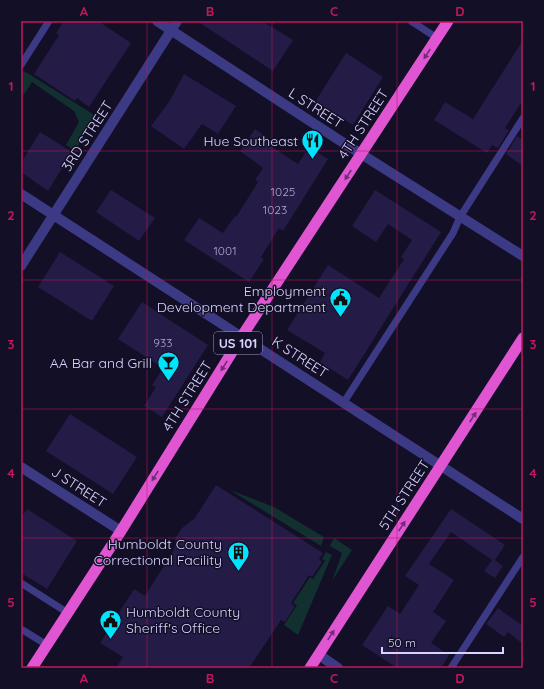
<svg xmlns="http://www.w3.org/2000/svg" width="544" height="689" font-family="Quicksand,sans-serif">
<style>
.green{fill:#12302f}
.building{fill:#241b47}
.lines{fill:none;stroke-linecap:round;stroke-linejoin:round}
.service{stroke:#3d3a85;stroke-width:7}
.minor{stroke:#3d3a85;stroke-width:10}
.tertiary{stroke:#3d3a85;stroke-width:10}
.trunk{stroke:#e055d1;stroke-width:11}
.oneway{fill:#6f2e73}
.grid{fill:none;stroke:#c2185b;stroke-width:1;stroke-opacity:0.55}
.labels{text-anchor:middle;dominant-baseline:central;stroke-width:3;stroke-linejoin:round;paint-order:stroke}
.number-label{font-size:12px;fill:#aca6d1}
.shield{fill:#130f26;stroke:#9e99be;stroke-width:1}
.shield-label{font-size:13px;font-weight:bold;fill:#d9d4ff}
.street-label{font-size:14px;fill:#d9d4ff;stroke:#130f26}
.poi-label{font-size:14px;fill:#d9d4ff;stroke:#130f26;text-anchor:end}
.neatline{fill:none;stroke:#c2185b;stroke-width:1.5}
.grid-label{font-size:13px;text-anchor:middle;font-weight:bold;fill:#c2185b}
</style>
<rect width="100%" height="100%" fill="#130f26"/>
<!-- green -->
<path class="green" d="M24 71 96 116 75 151 66 145 79 122 74 111 32 82 21 99V75Z
M230 490 274 507 324 537 321 546Z
M334 538 352 550 332 581 342 553 330 546Z
M326 552 332 555 298 635 284 625 297 605 293 603 310 577 313 579 325 561 322 559Z"/>
<!-- building -->
<path class="building" d="M64 21H98L131 43 89 107 77 98 75 101 34 74 59 35 56 33Z
M197 21H262L293 40 273 71Z
M523 40V100L505 128 509 130 498 148 492 145 487 153 434 120 445 102 473 119Z
M346 53 383 77 353 125 315 102Z
M184 74 236 106 218 134 202 124 184 149 151 126 169 102Z
M255 129 269 139 266 143 298 164 309 147 328 159 283 231 279 228 261 257 264 259 249 282 184 240 199 218 223 233 235 216 236 217 258 182 255 180 263 168 240 151Z
M40 132 72 152 48 191 21 172V163Z
M517 136 523 140V166L506 154Z
M111 190 155 218 139 241 96 212Z
M375 190 441 232 348 380 320 362 325 353 287 330 328 265 379 298 404 259 401 257 412 240 388 224 376 242 352 226Z
M60 252 114 286 92 321 38 287Z
M142 302 208 345 162 417 144 406 156 387 152 385 163 368 118 339Z
M70 414 137 457 113 494 46 451Z
M216 485 323 553 319 559 322 562 312 577 309 575 291 603 295 606 285 622 281 620 249 668H116L123 657 100 643 134 589 145 596 174 550 176 537 182 528 195 518Z
M27 509 77 541 47 589 21 573V518Z
M451 509 505 545 495 560 503 566 495 578 484 571 492 560 451 532 429 564 454 580 433 612 446 621 431 643 449 655 441 668H397L362 645 388 606 400 614 419 585 405 576Z
M498 608 523 626V644L508 632 504 637 486 624Z"/>
<g class="lines">
<!-- service -->
<path class="service" d="M411 21 437 38
M21 65 49 21
M344 402 453 233 460 217 523 118
M21 583 68 613
M21 629 47 645
M451 668 523 557"/>
<!-- minor -->
<path class="minor" d="M157 21 339 140 523 256
M21 467 121 531"/>
<!-- tertiary -->
<path class="tertiary" d="M21 194 523 519
M21 266 177 21
M319 655 338 668"/>
<!-- trunk -->
<path class="trunk" d="M32 668 121 531 242 336 448 21
M310 668 523 338"/>
</g>
<!-- one-way arrows -->
<defs><path id="oneway-solid" d="M-6-.8H1V-3.2L6.5 0L1 3.2V.8H-6Z"/></defs>
<g class="oneway">
<use href="#oneway-solid" transform="translate(427 54) rotate(123)"/>
<use href="#oneway-solid" transform="translate(348 175) rotate(123)"/>
<use href="#oneway-solid" transform="translate(224 366) rotate(122)"/>
<use href="#oneway-solid" transform="translate(473 417) rotate(-57)"/>
<use href="#oneway-solid" transform="translate(155 476) rotate(122)"/>
<use href="#oneway-solid" transform="translate(402 526) rotate(-57)"/>
<use href="#oneway-solid" transform="translate(331 635) rotate(-57)"/>
</g>
<!-- grid -->
<path class="grid" d="M147 21V668M272 21V668M397 21V668M21 151H523M21 280H523M21 409H523M21 538H523"/>
<!-- icons -->
<defs>
<symbol id="restaurant-pin" viewBox="-11 -11 22 30"><path d="M0 17L-7.5 6A9.5 9.5 0 1 1 7.5 6Z" fill="#00e5ff" stroke="#130f26"/><path d="M-5-6h1v4h1v-4h1v4h1v-4h1v5L-1.5 .5V6h-2V.5L-5-1ZM5-6V6H3V1.5H1.5Q1.5-4 5-6Z" fill="#111"/></symbol>
<symbol id="civic-pin" viewBox="-11 -11 22 30"><path d="M0 17L-7.5 6A9.5 9.5 0 1 1 7.5 6Z" fill="#00e5ff" stroke="#130f26"/><path d="M-.6-6.5H3V-4.5H.6V-3L4-1V1h2V6H-6V1h2V-1L-.6-3ZM-1.2 2.5V6h2.4V2.5Z" fill="#111"/></symbol>
<symbol id="bar-pin" viewBox="-11 -11 22 30"><path d="M0 17L-7.5 6A9.5 9.5 0 1 1 7.5 6Z" fill="#00e5ff" stroke="#130f26"/><path d="M-6-5H6L.8 .8V4.5H3.5V6h-7V4.5H-.8V.8Z" fill="#111"/></symbol>
<symbol id="building-pin" viewBox="-11 -11 22 30"><path d="M0 17L-7.5 6A9.5 9.5 0 1 1 7.5 6Z" fill="#00e5ff" stroke="#130f26"/><path d="M-4-6H4V6H1V3H-1V6H-4ZM-2.5-4.3h1.7v1.8h-1.7ZM.8-4.3h1.7v1.8H.8ZM-2.5-1h1.7V.8h-1.7ZM.8-1h1.7V.8H.8Z" fill="#111"/></symbol>
</defs>
<g fill-rule="evenodd">
<use href="#restaurant-pin" x="300" y="128" width="25" height="34"/>
<use href="#civic-pin" x="328" y="286" width="25" height="34"/>
<use href="#bar-pin" x="156" y="350" width="25" height="34"/>
<use href="#building-pin" x="226" y="540" width="25" height="34"/>
<use href="#civic-pin" x="98" y="608" width="25" height="34"/>
</g>
<g class="labels">
<!-- number labels -->
<g class="number-label">
<text x="283" y="191">1025</text>
<text x="275" y="209">1023</text>
<text x="225" y="250">1001</text>
<text x="163" y="342">933</text>
</g>
<!-- shield labels -->
<rect class="shield" x="214" y="332" width="48" height="22" rx="3"/>
<g class="shield-label">
<text x="238" y="343">US 101</text>
</g>
<!-- street labels -->
<g class="street-label">
<text transform="translate(316 108) rotate(33)">L STREET</text>
<text transform="translate(363 124) rotate(-57)">4TH STREET</text>
<text transform="translate(87 136) rotate(-57)">3RD STREET</text>
<text transform="translate(300 357) rotate(33)">K STREET</text>
<text transform="translate(187 396) rotate(-58)">4TH STREET</text>
<text transform="translate(79 487) rotate(33)">J STREET</text>
<text transform="translate(404 495) rotate(-57)">5TH STREET</text>
</g>
<!-- poi labels -->
<g class="poi-label">
<text x="298" y="141">Hue Southeast</text>
<text x="326" y="291">Employment<tspan x="326" dy="16">Development Department</tspan></text>
<text x="152" y="363">AA Bar and Grill</text>
<text x="222" y="544">Humboldt County<tspan x="222" dy="16">Correctional Facility</tspan></text>
<text x="126" y="612" text-anchor="start">Humboldt County<tspan x="126" dy="16">Sheriff's Office</tspan></text>
</g>
</g>
<!-- border -->
<rect width="544" height="689" fill="none" stroke="#130f26" stroke-width="44"/>
<!-- scale -->
<path d="M382 647v6h121v-6" fill="none" stroke="#d9d4ff" stroke-width="2"/>
<text x="388" y="647" font-size="12" fill="#d9d4ff" stroke="#130f26" stroke-width="3" paint-order="stroke">50 m</text>
<rect x="22" y="22" width="500" height="645" class="neatline"/>
<g class="grid-label">
<text x="84" y="16">A</text>
<text x="210" y="16">B</text>
<text x="334" y="16">C</text>
<text x="460" y="16">D</text>
<text x="11" y="91">1</text>
<text x="533" y="91">1</text>
<text x="11" y="220">2</text>
<text x="533" y="220">2</text>
<text x="11" y="349">3</text>
<text x="533" y="349">3</text>
<text x="11" y="478">4</text>
<text x="533" y="478">4</text>
<text x="11" y="607">5</text>
<text x="533" y="607">5</text>
<text x="84" y="683">A</text>
<text x="210" y="683">B</text>
<text x="334" y="683">C</text>
<text x="460" y="683">D</text>
</g>
</svg>
